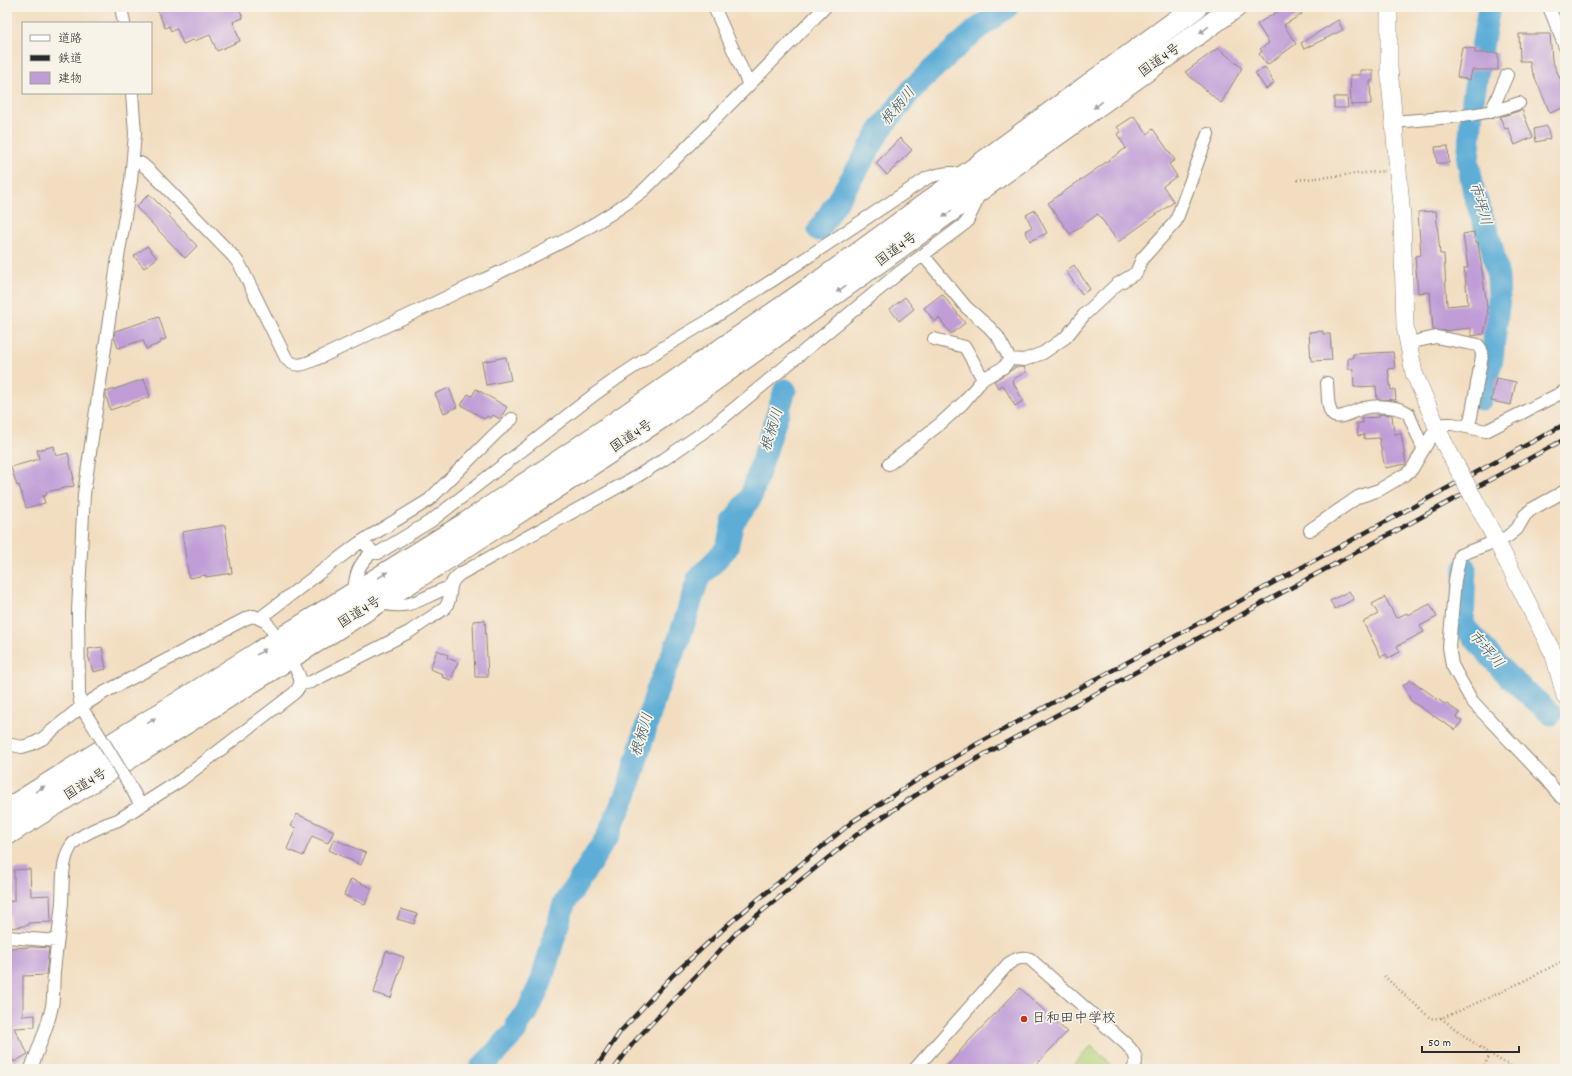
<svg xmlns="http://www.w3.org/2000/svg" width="1572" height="1076" font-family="Dekko,'Klee One',sans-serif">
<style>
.park{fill:#b4d37b;stroke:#707f53}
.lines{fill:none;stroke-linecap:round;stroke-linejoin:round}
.river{stroke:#5dadd7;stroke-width:23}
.building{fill:#c09dd7}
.street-casing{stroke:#8e8476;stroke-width:14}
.secondary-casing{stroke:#8e8476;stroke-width:18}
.highway-casing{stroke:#8e8476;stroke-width:24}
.path{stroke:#8e8476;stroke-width:2.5;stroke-dasharray:1 3;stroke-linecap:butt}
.street{stroke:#fff;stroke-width:12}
.secondary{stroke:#fff;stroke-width:17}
.highway{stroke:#fff;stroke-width:22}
.rail-casing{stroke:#2b2b2b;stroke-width:4.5}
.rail{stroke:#f7f3e8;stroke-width:3;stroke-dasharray:9;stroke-linecap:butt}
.street-bridge-casing{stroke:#8e8476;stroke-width:14;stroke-linecap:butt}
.secondary-bridge-casing{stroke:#8e8476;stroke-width:18;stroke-linecap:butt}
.street-bridge{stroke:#fff;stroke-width:12}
.secondary-bridge{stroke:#fff;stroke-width:17}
.oneway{fill:#a0a0a0}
.poi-dot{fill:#c8321e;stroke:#f7f3e8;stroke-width:1.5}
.labels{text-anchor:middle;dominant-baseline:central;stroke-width:3.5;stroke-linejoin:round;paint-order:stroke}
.street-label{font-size:14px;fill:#2b2b2b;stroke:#f7f3e8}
.poi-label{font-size:14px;fill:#2b2b2b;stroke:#f7f3e8;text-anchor:start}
.water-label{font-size:15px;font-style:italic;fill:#3c5867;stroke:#f7f3e8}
</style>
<rect width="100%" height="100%" fill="#f7f3e8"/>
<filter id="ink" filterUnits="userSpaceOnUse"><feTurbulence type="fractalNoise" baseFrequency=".025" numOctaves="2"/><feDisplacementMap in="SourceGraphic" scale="8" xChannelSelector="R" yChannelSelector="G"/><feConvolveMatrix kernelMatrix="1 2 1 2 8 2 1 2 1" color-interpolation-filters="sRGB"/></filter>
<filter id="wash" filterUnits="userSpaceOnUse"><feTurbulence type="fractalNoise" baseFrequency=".012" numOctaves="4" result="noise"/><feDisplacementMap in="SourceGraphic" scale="16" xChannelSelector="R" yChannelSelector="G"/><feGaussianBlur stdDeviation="0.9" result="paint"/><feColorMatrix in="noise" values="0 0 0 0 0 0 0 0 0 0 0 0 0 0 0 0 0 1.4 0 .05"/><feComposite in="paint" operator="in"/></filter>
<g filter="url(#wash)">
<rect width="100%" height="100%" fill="#f2ddc0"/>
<!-- park -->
<path class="park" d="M1091 1046 1111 1064 1106 1069H1070Z"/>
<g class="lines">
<!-- river -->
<path class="river" d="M819 230 866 155 879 131 914 87 935 67 975 31 1007 7
M1481 399 1492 359 1499 298 1498 278 1492 247 1474 193 1468 161 1473 99 1489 7
M1465 567 1463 625 1506 674 1551 714
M480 1069 516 1031 518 1022 527 1013 541 982 564 904 607 837 627 792 657 690 679 639 698 579 727 548 733 522 751 497 785 390"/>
</g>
<g id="blocks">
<!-- building -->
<path class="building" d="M156 7H239L243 18 233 22 240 41 217 51 210 35 194 41 193 40 183 44 177 29 171 31 169 26 165 28Z
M1285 7H1297L1302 14 1284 25 1296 44 1267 65 1259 54 1262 51 1260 49 1269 43 1257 24Z
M1338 20 1343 30 1304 49 1301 43Z
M1519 34H1550L1552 60 1562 83 1560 84 1565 96V107L1550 113 1530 66V61H1520Z
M1462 47 1475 49V53H1498V70H1472L1470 80 1457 77Z
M1218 48 1242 68 1221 103 1185 72Z
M1265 67 1274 83 1266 89 1255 73Z
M1360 70H1373V81H1370L1371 104 1351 105 1350 75H1360Z
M1334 97H1347L1348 108H1334Z
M1522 110 1533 137 1515 145 1508 128 1505 129 1500 117Z
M1134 116 1147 134 1153 129 1175 160 1169 164 1177 176 1163 186 1174 202 1118 242 1098 214 1070 234 1048 203 1126 148 1117 134 1121 132 1117 127Z
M1547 126 1550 139 1536 142 1534 129Z
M900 138 912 150 887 175 876 163Z
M1448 146 1449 163H1437L1435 147Z
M149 194 170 215 169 216 197 246 185 258 136 207Z
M1035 210 1047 233 1030 241 1025 231 1032 227 1026 215Z
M1436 211 1440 254H1444L1447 306 1468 304 1464 268H1468L1463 234 1474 232 1475 242H1478L1488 314 1484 334 1471 336V328L1442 331 1433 330 1430 292 1418 293 1415 256 1421 255 1418 212Z
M147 246 157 258 144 268 134 256Z
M1074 265 1090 289 1082 294 1066 271Z
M942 294 965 323 951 334 939 318 935 322 924 308Z
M905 297 914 309 899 321 890 309Z
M159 317 166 339 160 341 161 343 146 349 143 340 118 348 114 337 115 331Z
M1323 331V334H1330L1332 360 1311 361 1309 332Z
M1393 352 1395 368 1388 369 1391 390H1395L1396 400 1377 399 1376 386 1354 387 1353 369H1348V358H1353V354Z
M506 357 511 380 486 385 482 362Z
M1016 367H1024L1026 372 1012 380 1023 401 1015 406 1003 385 998 388 994 381Z
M1496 378 1516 382 1511 405 1491 401Z
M144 379 150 397 110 410 106 396V392Z
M449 388 457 407 444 413 435 394Z
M476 389 507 407 500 419 493 415 491 418 487 416 485 419 461 405 468 394 472 396Z
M1379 414 1392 415 1394 434 1401 433 1406 464 1385 468 1379 438 1364 439V435L1358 436 1357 423H1363L1362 418 1379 417Z
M54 446 56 456 68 453 74 479H72L74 486 46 492 47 495 43 496 45 503 26 508 19 485 17 486 11 467 39 459 37 450Z
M225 525 232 573 206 577V575L189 578 182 532Z
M1349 591 1354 599 1335 609 1330 601Z
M1385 597 1396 618 1407 613 1408 615 1430 604 1437 617 1420 626 1424 632 1397 646 1400 652 1388 658 1386 654 1381 657 1363 622 1378 614 1372 604Z
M485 620 488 677H475L473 621Z
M102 647 106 669 93 672 88 655 89 654 88 649Z
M437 650 448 655 447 658 458 662 451 680 442 677 443 674 430 669Z
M1411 680 1446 705 1447 704 1460 713 1457 717 1462 721 1455 730 1411 701 1403 685Z
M297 814 334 831 328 843 312 836 303 856 287 849 296 828 291 826Z
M334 839 366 853 361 865 329 850Z
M30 869 31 896 50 895 51 922 28 923 29 925 11 928 7 902 14 901V870Z
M351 879 372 888 365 905 344 895Z
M401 909 417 914 414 924 397 919Z
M34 947 49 948 46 975 23 976V1016L35 1015V1027L14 1028 28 1054 14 1062 7 1050V948Z
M386 951 404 957 391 998 374 993Z
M1020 988 1067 1032 1032 1069H945L966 1044Z"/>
</g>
</g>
<g filter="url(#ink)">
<use href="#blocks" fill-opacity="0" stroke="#8e8476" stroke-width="1"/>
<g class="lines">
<defs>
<path id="street" d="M121 7 124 23
M714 7 749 85
M1549 7 1565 47
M1491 112 1507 75
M1394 122C1436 118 1479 118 1519 103
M133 160 142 164 151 172 233 256 240 265 286 358C297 371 308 362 321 357 375 331 429 306 483 280 538 254 595 229 644 190L749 85 825 7
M923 255 966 307 989 327 998 337 1010 359
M934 339 965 347 983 379
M1408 343 1436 337 1478 345 1481 349 1482 356 1471 417 1468 426
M1327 383C1328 392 1327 407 1332 414 1338 422 1357 409 1364 408 1377 405 1397 406 1408 413L1423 448
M889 464 940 424 963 403 983 379 1004 367 1010 359 1024 360 1043 353 1066 337 1084 315 1116 285 1136 273 1142 259 1176 221 1208 134
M1565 491 1532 509 1525 515 1517 529 1507 537 1460 555 1455 580 1449 647 1452 665 1472 701 1544 777 1560 796 1565 799
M1310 530 1358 497 1379 490 1406 474 1412 469 1436 428 1445 424H1452L1486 431 1565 391
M362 541 373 552 378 553 431 521 595 394 623 374 664 347 713 318 773 280 927 178C941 173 952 171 966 175
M354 593C355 576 358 563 373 552
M377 602C412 612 420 597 450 587
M260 618 359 543 429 500 496 433 512 419
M301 684 311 682 409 632 445 608C455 595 444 586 460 574L636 477 663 460 718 422 900 272 966 223 975 205 979 192
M96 730 81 707 79 694 78 611 84 494 118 257 131 181 135 133 132 93
M7 744 22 747 32 744 42 739 81 707 105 692 247 618 254 616 266 622 279 640
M129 784 141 806
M7 937 57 941
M31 1069C38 1048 48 1027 52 1006 54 995 53 983 54 972 56 949 60 926 62 902 63 884 61 862 71 846 78 835 106 824 118 820L181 780 293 694C308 682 296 670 289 657
M915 1069 1008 964C1015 959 1021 956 1030 959L1126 1044C1133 1051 1140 1059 1133 1069"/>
<path id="secondary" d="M1389 7V68L1402 217 1405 326 1414 373 1443 441
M1492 532 1554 655 1565 696"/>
<path id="highway" d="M7 810 467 523 579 448 821 281 1196 7
M7 834C228 696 451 560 666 414L1235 7"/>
</defs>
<!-- street casing -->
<use href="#street" class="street-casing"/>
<!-- secondary casing -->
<use href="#secondary" class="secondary-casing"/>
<!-- highway casing -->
<use href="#highway" class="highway-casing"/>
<!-- path -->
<path class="path" d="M1297 180 1385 171
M1384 976 1430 1018C1445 1020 1460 1010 1474 1004 1505 991 1535 975 1565 960
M1441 1018C1466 1037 1489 1056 1517 1069
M1482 1069 1490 1055"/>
<!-- street -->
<use href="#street" class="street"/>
<!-- secondary -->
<use href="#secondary" class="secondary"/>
<!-- highway -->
<use href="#highway" class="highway"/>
<defs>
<path id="rail" d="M595 1069 620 1032 673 975 732 921 852 822 917 780 977 744 1565 424
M614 1069 634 1042 739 930 860 832 925 789 985 754 1565 439"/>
</defs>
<!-- rail casing -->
<use href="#rail" class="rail-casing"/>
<!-- rail -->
<use href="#rail" class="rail"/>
<defs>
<path id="street-bridge" d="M96 730 129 784"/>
<path id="secondary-bridge" d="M1443 441 1492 532"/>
</defs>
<!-- street-bridge casing -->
<use href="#street-bridge" class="street-bridge-casing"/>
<!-- secondary-bridge casing -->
<use href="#secondary-bridge" class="secondary-bridge-casing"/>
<!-- street-bridge -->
<use href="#street-bridge" class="street-bridge"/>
<!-- secondary-bridge -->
<use href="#secondary-bridge" class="secondary-bridge"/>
</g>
<!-- one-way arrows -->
<defs><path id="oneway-solid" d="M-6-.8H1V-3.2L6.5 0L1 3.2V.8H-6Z"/></defs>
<g class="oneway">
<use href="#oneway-solid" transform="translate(1204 30) rotate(144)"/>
<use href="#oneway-solid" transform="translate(1098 105) rotate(144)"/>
<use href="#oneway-solid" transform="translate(947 214) rotate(144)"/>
<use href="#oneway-solid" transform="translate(841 289) rotate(144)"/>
<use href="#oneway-solid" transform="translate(383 575) rotate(-32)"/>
<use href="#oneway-solid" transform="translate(261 652) rotate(-32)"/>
<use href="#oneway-solid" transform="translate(151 721) rotate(-32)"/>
<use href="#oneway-solid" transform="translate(40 789) rotate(-32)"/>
</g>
</g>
<!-- markers -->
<circle class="poi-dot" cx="1024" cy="1019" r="4"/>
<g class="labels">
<!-- street labels -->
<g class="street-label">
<text transform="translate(1160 61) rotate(-35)">国道4号</text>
<text transform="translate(897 250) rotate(-36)">国道4号</text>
<text transform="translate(632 437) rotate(-34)">国道4号</text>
<text transform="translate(360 613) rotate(-32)">国道4号</text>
<text transform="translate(86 785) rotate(-32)">国道4号</text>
</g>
<!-- poi labels -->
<g class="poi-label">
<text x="1032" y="1019">日和田中学校</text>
</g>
<!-- water labels -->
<g class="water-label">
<text transform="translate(899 107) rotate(-50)">根柄川</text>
<text transform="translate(1479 204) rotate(74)">市坪川</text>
<text transform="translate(773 430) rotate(-73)">根柄川</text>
<text transform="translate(1485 650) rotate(49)">市坪川</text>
<text transform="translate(643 735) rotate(-73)">根柄川</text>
</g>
</g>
<!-- margin -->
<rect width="1572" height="1076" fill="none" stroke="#f7f3e8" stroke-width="24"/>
<!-- legend -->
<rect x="22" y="22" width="130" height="72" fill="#f7f3e8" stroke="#a5a39c"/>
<rect x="30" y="35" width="20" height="6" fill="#ffffff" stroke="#a5a39c"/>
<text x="58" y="42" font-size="12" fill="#2b2b2b">道路</text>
<rect x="30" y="55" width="20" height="6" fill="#2b2b2b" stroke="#a5a39c"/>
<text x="58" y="62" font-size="12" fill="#2b2b2b">鉄道</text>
<rect x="30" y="72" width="20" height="12" fill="#c09dd7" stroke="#a5a39c"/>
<text x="58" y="82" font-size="12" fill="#2b2b2b">建物</text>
<!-- scale -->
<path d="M1422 1046v6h97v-6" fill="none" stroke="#2b2b2b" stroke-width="2"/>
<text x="1428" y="1046" font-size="12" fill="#2b2b2b" stroke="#f7f3e8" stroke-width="3" paint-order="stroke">50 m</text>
</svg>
